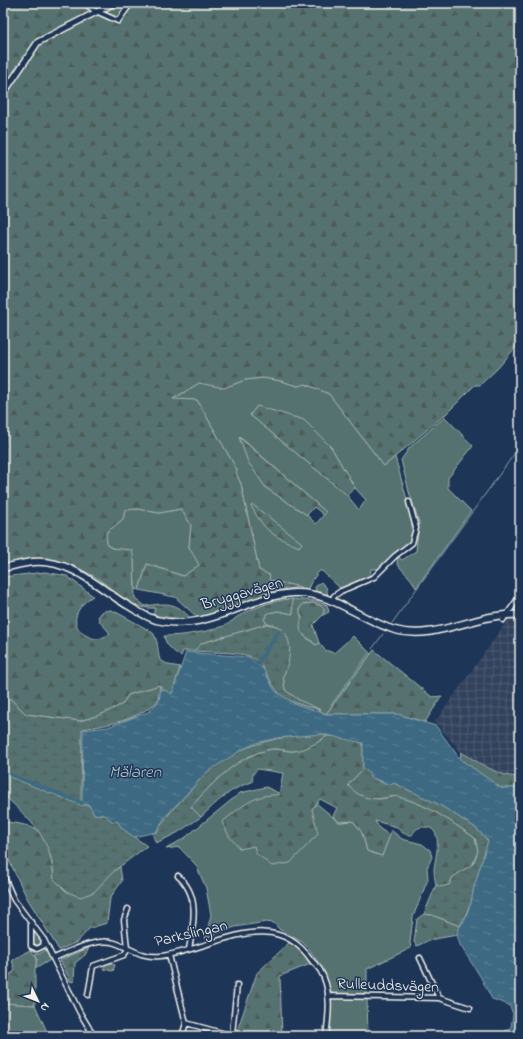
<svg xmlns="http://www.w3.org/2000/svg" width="523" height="1039" font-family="'Indie Flower',sans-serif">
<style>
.industrial{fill:url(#industrial-grid)}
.grass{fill:#557270;stroke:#a4b2ac;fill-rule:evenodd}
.forest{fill:url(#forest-firs);stroke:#a4b2ac}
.wetland{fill:url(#wetland-marsh);stroke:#a4b2ac}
.park{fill:url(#park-tufts);stroke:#a4b2ac}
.water{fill:url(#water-ripples);stroke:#87a0ab}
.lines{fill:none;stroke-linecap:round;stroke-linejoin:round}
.stream{stroke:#87a0ab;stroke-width:1}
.canal{stroke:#3e6a82;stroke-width:4}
.minor-casing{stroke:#f4f1e8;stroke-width:7}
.tertiary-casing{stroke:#f4f1e8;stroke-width:8}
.secondary-casing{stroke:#f4f1e8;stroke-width:9}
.minor{stroke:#1d3557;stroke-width:4}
.tertiary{stroke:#1d3557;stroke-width:5}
.secondary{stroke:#1d3557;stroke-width:6}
.labels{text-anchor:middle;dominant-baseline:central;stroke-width:3;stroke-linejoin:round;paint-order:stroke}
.street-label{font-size:16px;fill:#f4f1e8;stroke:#1d3557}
.water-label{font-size:17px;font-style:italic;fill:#b4c2c4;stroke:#1d3557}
</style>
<defs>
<pattern id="industrial-grid" width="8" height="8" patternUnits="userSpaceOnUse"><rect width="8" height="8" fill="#30425c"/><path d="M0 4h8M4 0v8" fill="none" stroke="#4f5e73"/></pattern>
<pattern id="forest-firs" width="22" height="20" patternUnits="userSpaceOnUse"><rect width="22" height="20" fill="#557270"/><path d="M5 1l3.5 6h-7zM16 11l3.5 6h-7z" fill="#4e5b59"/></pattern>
<pattern id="wetland-marsh" width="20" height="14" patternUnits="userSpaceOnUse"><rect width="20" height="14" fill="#557270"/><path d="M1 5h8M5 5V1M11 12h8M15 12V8" fill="none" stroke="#4e5b59"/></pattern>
<pattern id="park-tufts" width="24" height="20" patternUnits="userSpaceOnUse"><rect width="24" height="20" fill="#557270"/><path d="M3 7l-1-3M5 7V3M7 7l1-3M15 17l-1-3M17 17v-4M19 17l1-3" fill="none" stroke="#4e5b59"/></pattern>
<pattern id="water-ripples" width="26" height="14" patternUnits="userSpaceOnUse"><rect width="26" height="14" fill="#3e6a82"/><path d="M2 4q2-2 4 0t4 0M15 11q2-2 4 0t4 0" fill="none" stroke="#5a8094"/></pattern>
</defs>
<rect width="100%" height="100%" fill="#1d3557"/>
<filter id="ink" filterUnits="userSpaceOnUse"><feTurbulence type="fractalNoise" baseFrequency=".025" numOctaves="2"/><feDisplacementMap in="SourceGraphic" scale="8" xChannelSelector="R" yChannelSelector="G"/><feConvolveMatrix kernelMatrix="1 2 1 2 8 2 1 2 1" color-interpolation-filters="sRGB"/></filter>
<g filter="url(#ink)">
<!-- industrial -->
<path class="industrial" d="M520 603V776L514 777 496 771 461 752 435 722Z"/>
<!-- grass -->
<path class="grass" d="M263 378 281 381 298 386 305 384 329 394 384 466 395 457 415 528 411 542 380 569H371L370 576 341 589 322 571H319L311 582 307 591 299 590 300 587 269 580 259 570 241 484 236 473 237 470 197 400H172L199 383 232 385 245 380ZM257 406 331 447 355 488 366 500 359 510 347 495 250 415ZM240 437 326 512 316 524 307 515 266 488Z
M445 417 473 446 448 478V488L471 511 416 588C411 576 404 574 397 563L398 556 402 560 416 551 419 522 409 492 401 460 410 447Z
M138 509 159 513 181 509 191 525 189 547 200 565 183 576 147 564 139 590 135 589 134 560 107 545 106 533 123 519 125 510Z
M321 582 326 587 328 596 316 593 315 587Z
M292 599 315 601 327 605 329 612 323 615 324 610 322 606 313 603 303 604 300 608 304 636 316 645 319 643 325 650 334 653 353 636 371 654 326 714 299 700 285 690 283 676 288 666 277 626 267 624 264 619 268 613 278 611 293 614Z
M266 787 312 809 316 803 339 822 353 821 362 832 367 851 382 856 391 830 402 839 422 844 430 850 432 857 427 868 428 879 413 917 410 943 411 948 367 969V995L334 994 330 990 324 971 309 949 302 942 279 929 274 923 266 922 235 927 205 938 211 915 206 888 196 865 179 847 166 849 186 837 240 793Z
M34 929 41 942 38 946 33 943Z
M47 949 52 959 35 969 37 959 35 954H39Z
M332 998H367L368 1036H327L329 1004Z
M3 1003 35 1005 49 1036H3Z"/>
<!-- forest -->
<path class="forest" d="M3 3H520V342L498 368 480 385H475L446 414 384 466 329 394 306 384 298 386 281 381 263 378 245 380 224 388 199 383 173 399 197 400 237 470 236 473 241 484 259 570 270 575 269 580 300 587 270 592 272 593 268 596 220 614 197 617 175 597 139 590 147 564 183 576 199 565 189 547 191 525 181 509 159 513 138 509 125 510 123 519 106 533 107 545 111 548 132 550 134 560 135 598 145 606C166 603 176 601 191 619H181L153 615 155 608C130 610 116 591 97 578 80 568 56 557 36 559 25 560 14 563 3 565Z
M257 406 304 420 331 447 355 488 347 495 250 415Z
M239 437 326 512 324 515 314 507 307 515 266 488 248 462Z
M253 505 302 543 299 547C272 535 266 533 251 506Z
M45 572 67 576 93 596C78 605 67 623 85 635 88 636 93 639 97 639 100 639 105 636 109 635V632L100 622 98 617 102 612C104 611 108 610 111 610 115 611 151 631 153 633 159 641 157 652 160 660L169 665 180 667 172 694 161 688 160 685 128 695 123 704 100 715 80 721 26 714 3 692V577Z
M292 599 293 614 278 611 268 613 264 619 267 624 202 643 194 651H183L181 656C173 652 165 644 164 636 182 636 208 632 224 626 229 624 233 620 237 617 253 608 272 600 292 599Z
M313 603 322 606 324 610 323 615 313 625 319 643 316 645C305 633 296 636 302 617L300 613V608L303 604Z
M374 650 432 697 442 696 425 722 397 714H326Z
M327 736 344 737 363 743V769L348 785 370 798 380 799 398 796 409 800 437 812 475 838 478 851 473 864 453 877 449 885 441 887 436 885C435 880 434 874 434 869 435 858 446 825 422 827 417 828 415 830 412 835 405 835 401 833 397 827L375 821 380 829 390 835 382 856 367 851C364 839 362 829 353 821L339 822 333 816 337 808 320 799 312 809 318 834 290 863 272 866 256 853 254 846 240 849 229 836 222 822C240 808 255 793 279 795L283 773 257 769 253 774 252 782C230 788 217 802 201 817L190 808C212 783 239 754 272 749 278 748 285 751 291 751 305 751 316 743 327 736Z
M461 752C475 760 504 780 520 776V788H501L460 759Z
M3 822C13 822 32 825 39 832 49 840 53 867 54 879L114 871 120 867 122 881 110 898 107 923 90 928 77 942 59 950 27 898 3 848Z
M424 914 432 915 460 926 457 935 429 940 417 946 414 942 417 919Z
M291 941 313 963 280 976 282 1036H233L239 1025 257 973Z
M89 948 85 955 75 963 74 981 71 982 60 960Z
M31 950 37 959 35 969V1005L3 1003V975L11 974 15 970 12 960Z"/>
<!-- wetland -->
<path class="wetland" d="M267 624C272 625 278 626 282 630 294 640 290 664 283 676L285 690 299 700 321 710C307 706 286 703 277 691 267 679 266 665 251 657 242 652 206 652 194 651L202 643Z
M160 685 158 701C137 720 109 725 82 729L81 802 9 773 3 766V692L26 714 80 721 100 715 123 704 128 695Z
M322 734 327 736C316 743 305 751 291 751 285 751 278 748 272 749 239 754 212 783 191 807L201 817 177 833 156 843 152 833 157 832C165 817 175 807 187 794 194 787 200 778 208 771 242 743 278 736 322 734Z
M363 769 369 771 370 777 385 784 394 783 440 805 476 828 488 841 474 887 471 903 460 926 432 915 424 914 436 885 441 887 449 885 453 877 473 864 478 851 475 838C452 822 427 804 399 797 395 795 389 797 384 798 370 801 357 796 348 785Z
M3 772 10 777 81 805H89L94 814 105 815 113 822 117 821 123 829 147 846 114 871 94 892 81 897 67 892 54 879C52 838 31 821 3 794Z"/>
<!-- park -->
<path class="park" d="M107 963 115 965 113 971 103 969Z"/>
<!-- water -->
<path class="water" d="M186 652 249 657 264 670 275 691 295 704 326 714H397L436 726 460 759 501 788H520V1036H488L494 1032 500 1035 511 1027 513 1014 509 1005 492 999 480 976 460 945 457 935 458 929 464 921 471 903 474 887 488 841 476 828 440 805 394 783 390 785 370 777 368 771 363 769V743L322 734 277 738 256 743 243 749 207 772 165 817 156 832 134 837 123 829 117 821 113 822 105 815 94 814 89 805 82 804 83 730 108 727 148 712 159 701 161 688 172 694Z"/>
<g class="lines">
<!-- stream -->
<path class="stream" d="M392 623 520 446
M372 649 383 634
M331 705 369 653"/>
<!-- canal -->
<path class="canal" d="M258 663 278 632
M3 769 9 774 82 803"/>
<defs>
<path id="minor" d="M85 3 96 12
M96 11 118 21 131 3
M332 601 334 596 341 591 374 577 395 556 412 543 416 528 409 502
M503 620 520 596
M3 875 14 900 44 940 80 1013 94 1036
M178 876C200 895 194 923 189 949
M31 922V946L37 949 43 946 44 940
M127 948 124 920 128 909
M169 955 186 1023 182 1036
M54 958C71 951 97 937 115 943 132 949 142 958 161 956 213 950 273 903 312 961 315 964 318 967 320 970 332 989 329 1015 326 1036
M420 958 439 998
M88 995 93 966 124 955 128 949
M328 996 439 998 470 1008
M186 1023 233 1036
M232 1034 237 985"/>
<path id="tertiary" d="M3 94 38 42 114 3"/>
<path id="secondary" d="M3 568C13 566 23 563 33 562 66 559 93 582 119 600 131 607 143 616 156 620 209 633 246 596 294 593 330 591 361 620 395 630 437 642 478 611 520 615"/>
</defs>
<!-- minor casing -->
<use href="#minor" class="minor-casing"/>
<!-- tertiary casing -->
<use href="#tertiary" class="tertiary-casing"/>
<!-- secondary casing -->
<use href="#secondary" class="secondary-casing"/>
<!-- minor -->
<use href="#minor" class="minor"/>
<!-- tertiary -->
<use href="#tertiary" class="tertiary"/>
<!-- secondary -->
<use href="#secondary" class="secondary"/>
</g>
</g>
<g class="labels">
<!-- street labels -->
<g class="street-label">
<text transform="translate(242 594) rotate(-16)">Bryggavägen</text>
<text transform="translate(191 934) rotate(-13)">Parkslingan</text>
<text transform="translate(388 986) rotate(2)">Rulleuddsvägen</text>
</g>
<!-- water labels -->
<g class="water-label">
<text x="135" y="772">Mälaren</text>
</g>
</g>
<!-- margin -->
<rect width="523" height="1039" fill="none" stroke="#1d3557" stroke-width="16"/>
<rect x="8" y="8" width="507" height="1023" fill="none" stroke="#f4f1e8" stroke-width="1.5" filter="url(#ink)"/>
<!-- north arrow -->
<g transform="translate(38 1001) rotate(133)" stroke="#1d3557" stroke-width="3" paint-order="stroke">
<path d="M0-3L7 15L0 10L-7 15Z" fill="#f4f1e8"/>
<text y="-6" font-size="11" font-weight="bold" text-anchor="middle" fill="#f4f1e8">N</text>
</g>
</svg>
